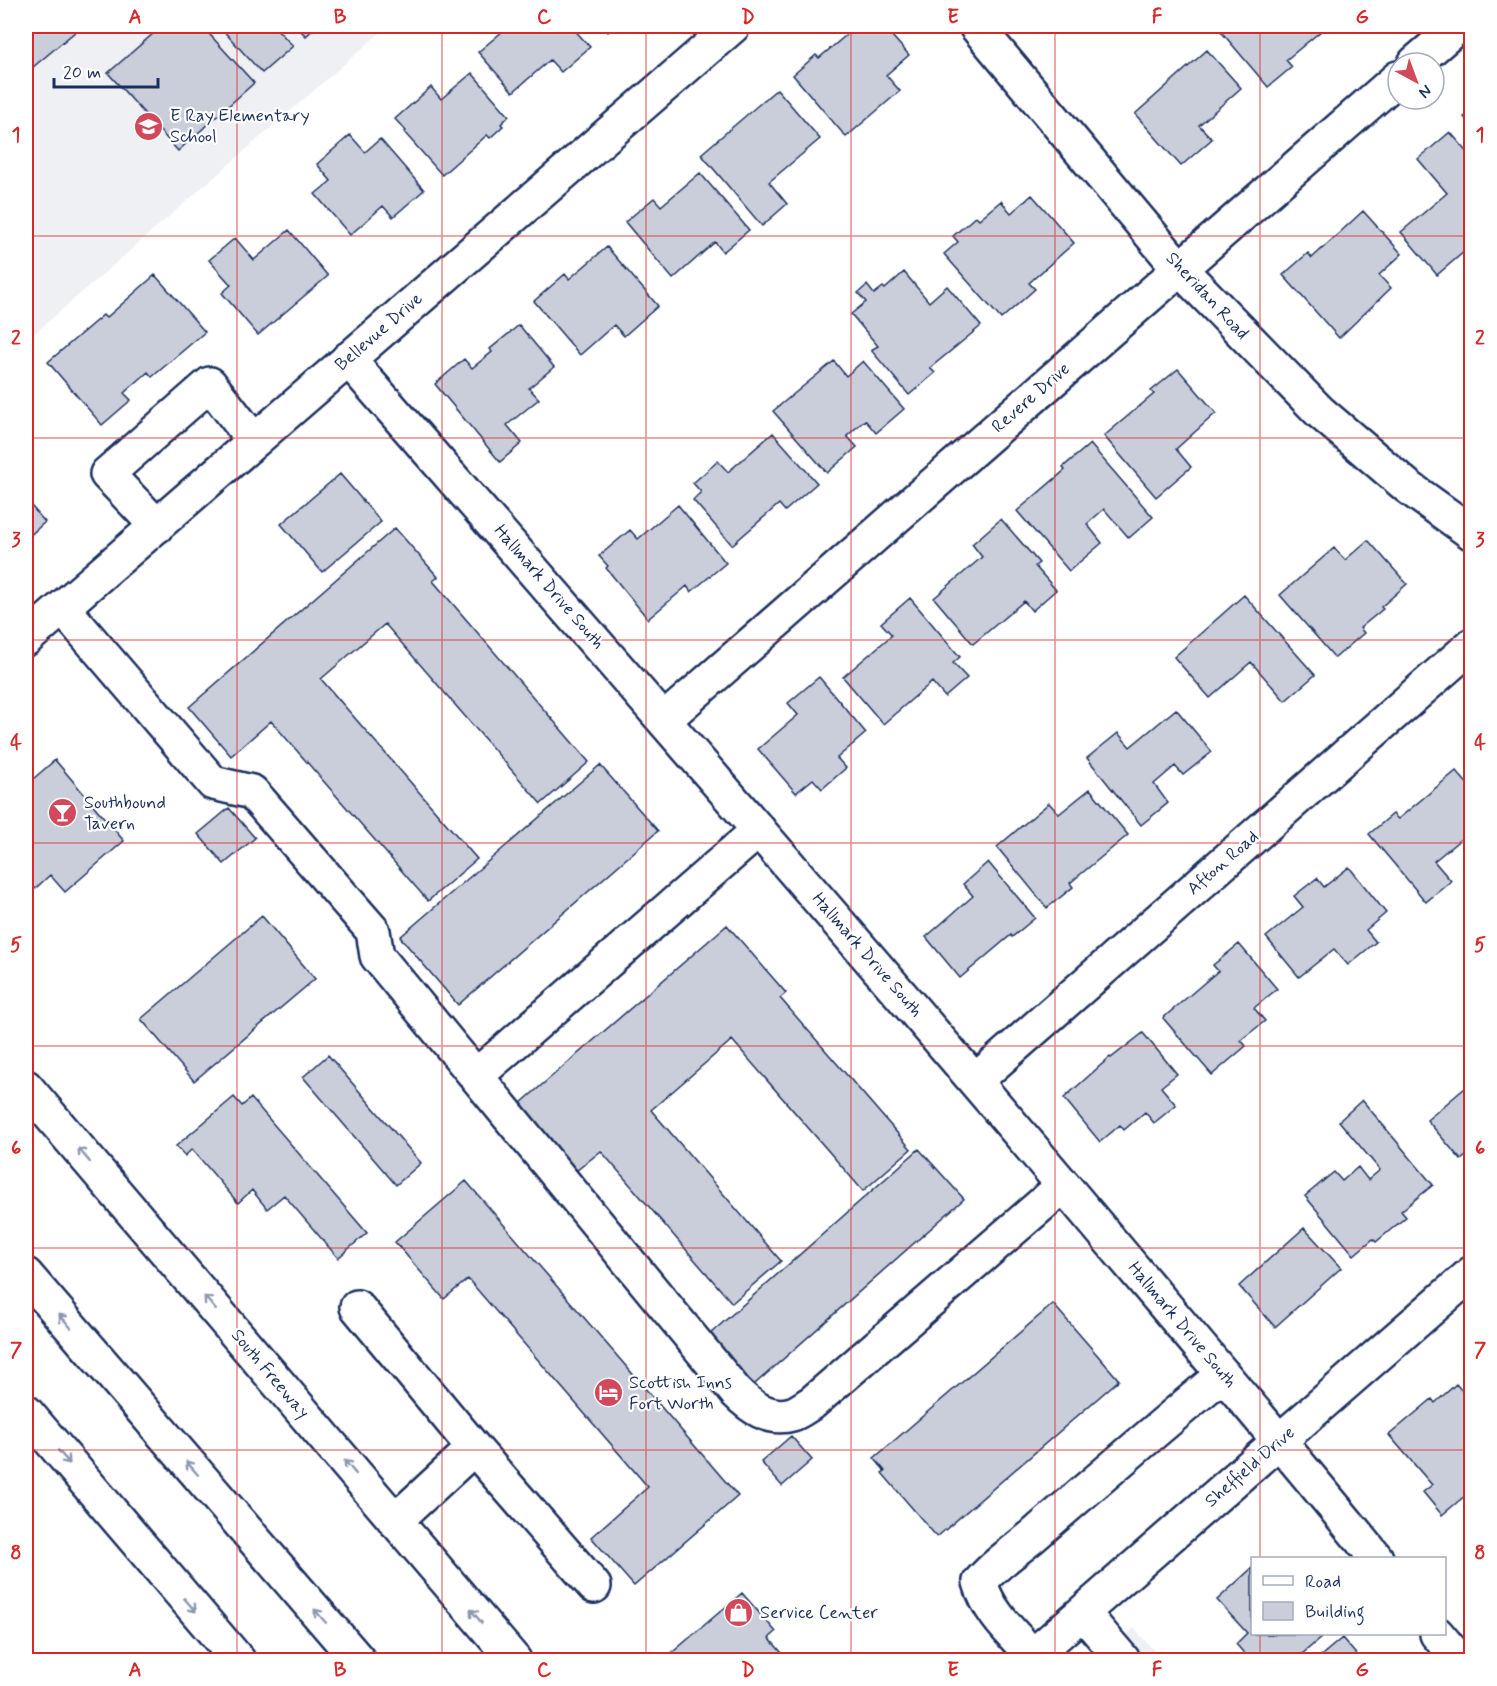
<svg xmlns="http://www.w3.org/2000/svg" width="1497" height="1686" font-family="Mynerve,sans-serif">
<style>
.built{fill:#eff0f4}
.building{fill:#caceda;stroke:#1b2f5e;stroke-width:1.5}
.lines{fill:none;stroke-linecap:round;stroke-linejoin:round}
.minor-casing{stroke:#1b2f5e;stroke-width:38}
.major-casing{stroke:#1b2f5e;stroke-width:38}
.highway-casing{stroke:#1b2f5e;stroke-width:38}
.minor{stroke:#fff;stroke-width:33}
.major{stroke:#fff;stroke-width:33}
.highway{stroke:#fff;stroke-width:33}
.oneway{stroke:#8d97ae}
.grid{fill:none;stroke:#d62828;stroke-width:1.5;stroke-opacity:0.55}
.labels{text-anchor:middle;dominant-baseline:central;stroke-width:4.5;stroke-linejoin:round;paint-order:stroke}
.poi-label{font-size:18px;fill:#1b2f5e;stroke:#fff;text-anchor:start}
.street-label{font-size:18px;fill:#1b2f5e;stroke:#fff}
.neatline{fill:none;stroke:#d62828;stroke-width:2}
.grid-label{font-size:20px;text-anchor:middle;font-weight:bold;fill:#d62828}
</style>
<rect width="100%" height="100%" fill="#fff"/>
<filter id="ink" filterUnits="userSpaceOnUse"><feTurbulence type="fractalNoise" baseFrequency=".0167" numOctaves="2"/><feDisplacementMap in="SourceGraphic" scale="12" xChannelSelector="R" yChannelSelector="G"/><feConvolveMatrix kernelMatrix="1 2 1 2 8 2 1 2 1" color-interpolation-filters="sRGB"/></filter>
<g filter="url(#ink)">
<!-- built -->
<path class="built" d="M26 26H388L26 341Z
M1134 1628 1162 1660H1097Z"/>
<!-- building -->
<path class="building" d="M26 26H82L26 73Z
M162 26H202L254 83 178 151 108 73Z
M219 26H274L293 46 262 73Z
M296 26H317L306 36Z
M509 26H571L590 47 561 72 550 60 513 92 478 52Z
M603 26H615L608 32Z
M857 26H883L909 55 886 75 900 91 846 137 793 75 816 55 819 58Z
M1222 26H1327L1286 60 1292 67 1268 87 1218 28Z
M1207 50 1241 88 1199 125 1212 139 1181 166 1135 114Z
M472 73 509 116 501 124 503 126 490 138 487 135 442 175 404 132 406 131 395 119 431 87 441 99Z
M777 89 820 139 769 182 787 204 762 226 701 154Z
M1472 111V126L1464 117Z
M1450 132 1472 157V245L1437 275 1401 232 1447 193 1418 159Z
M350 135 365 152 380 139 424 190 393 217 383 206 350 235 315 194 331 181 317 164Z
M700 173 749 230 723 252 715 242 673 279 625 222 654 198 661 206Z
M1032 195 1074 243 1029 283 1035 289 1001 319 944 254 958 242 953 236 976 216 979 219 1001 201 1011 213Z
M1363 211 1402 254 1379 275 1391 288 1339 338 1283 275 1308 253 1312 258Z
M289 230 328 276 258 335 222 293 231 285 209 260 235 238 254 260Z
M607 247 658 306 624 336 614 325 580 355 534 301 565 274 569 279Z
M904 272 929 302 947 286 981 326 930 368 935 373 909 395 871 350 878 346 851 314 866 302 858 293 867 285 874 294 883 287 885 289Z
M155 275 205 332 152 377 148 372 124 393 131 400 102 425 48 362 103 315 106 318Z
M519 325 554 367 529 388 539 399 507 425 522 443 500 462 435 384 464 359 472 368 492 352 490 349Z
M834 361 846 376 863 361 904 409 876 433 865 420 847 436 857 447 827 473 773 411Z
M1178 369 1216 413 1176 449 1191 467 1156 497 1104 436 1154 394 1151 391Z
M773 433 817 483 785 511 779 504 732 545 693 500 701 492 693 483 718 461 728 472Z
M1090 444 1153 517 1129 538 1104 509 1087 524 1102 543 1069 571 1017 511 1065 470 1063 467Z
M340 474 381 522 322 572 281 524Z
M26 500 45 522 26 539Z
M678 505 726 563 691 592 687 586 648 619 606 568 608 566 599 556 630 530 638 539Z
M1001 519 1039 563 1035 566 1056 590 1032 611 1024 601 973 644 934 598 982 557 972 544Z
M395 528 438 577 433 581 589 762 541 804 385 624 321 679 477 859 428 901 271 721 231 756 189 707Z
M1368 540 1407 584 1381 607 1383 609 1360 628 1364 633 1335 658 1280 595 1334 548 1345 560Z
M1244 595 1315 675 1285 701 1251 662 1210 698 1174 657Z
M910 598 960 657 953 663 967 678 945 697 932 682 883 724 843 677 892 635 881 623Z
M819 677 866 733 837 758 846 768 822 789 813 779 796 793 758 749 798 715 788 703Z
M1176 709 1212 752 1183 775 1175 766 1154 784 1168 803 1141 825 1087 758 1118 733 1130 747Z
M55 760 124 841 65 892 50 875 26 897V785Z
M600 765 658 831 458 1005 400 937Z
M1456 771 1472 789V816L1470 817 1472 820V830L1434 861 1451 881 1426 902 1369 834 1393 814 1398 819Z
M1090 789 1128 835 1070 883 1073 887 1047 908 997 847 1049 803 1059 814Z
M229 808 255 838 224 864 198 834Z
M988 862 1035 918 1012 937 1011 935 960 978 926 937 973 896 963 884Z
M1349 867 1386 913 1366 930 1376 942 1348 965 1334 949 1299 977 1266 937 1303 907 1294 896 1317 878 1324 887Z
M262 916 315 979 194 1081 141 1019Z
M727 925 786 993 780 998 911 1149 863 1191 732 1040 651 1110 781 1261 732 1303 601 1151 571 1175 514 1109Z
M1239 944 1277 989 1254 1008 1265 1021 1241 1040 1246 1046 1212 1075 1163 1018 1218 971 1213 965Z
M1143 1033 1177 1074 1161 1087 1176 1105 1154 1123 1145 1112 1124 1130 1120 1125 1100 1142 1064 1098 1110 1057 1111 1058Z
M328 1055 421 1163 396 1185 303 1077Z
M1472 1082V1151L1461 1160 1427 1120Z
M234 1097 242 1106 251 1098 367 1233 338 1258 284 1195 267 1209 252 1190 238 1203 192 1149 185 1156 176 1146Z
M1362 1100 1433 1185 1401 1211 1406 1217 1376 1242 1373 1239 1354 1255 1305 1196 1334 1172 1342 1181 1358 1167 1368 1180 1380 1170 1339 1121Z
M919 1149 964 1199 747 1391 702 1341Z
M466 1181 738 1496 634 1586 591 1537 648 1487 468 1279 444 1299 395 1242Z
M1304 1228 1341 1268 1275 1327 1239 1286Z
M1053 1304 1119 1380 937 1537 882 1473 885 1471 874 1458Z
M1456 1384 1472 1402V1434L1469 1436 1472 1439V1490L1442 1515 1423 1492 1432 1485 1389 1435 1432 1399 1435 1403Z
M791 1436 812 1460 782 1486 761 1462Z
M1252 1568V1634H1319L1322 1637 1295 1660H1250L1236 1644 1247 1633 1217 1600Z
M742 1593 776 1632 769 1638 788 1660H670L667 1657Z
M1342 1638 1361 1660H1316Z"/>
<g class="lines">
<defs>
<path id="minor" d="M976 26 1179 268 1320 412 1408 487 1472 533
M1415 63 1458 26
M348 359C589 634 829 909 1065 1187 1169 1311 1274 1433 1376 1558
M157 526 107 474 210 384 254 441
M63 608 213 783 252 792 373 931 377 956 736 1392C750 1406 769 1421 792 1414 799 1412 806 1406 813 1402L1063 1186
M26 639 733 26
M665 719 1398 78
M476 1076 759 830
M975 1081 1472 645
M357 1307 474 1448
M395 1521 474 1448 594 1586
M1083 1613 1123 1660
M1437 1634 1459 1660
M1033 1656C1013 1634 988 1612 980 1582 997 1561 1022 1547 1042 1528 1102 1476 1162 1425 1223 1374
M1028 1660 1472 1273"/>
<path id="major" d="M26 1087 514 1660"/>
<path id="highway" d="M26 1275 358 1660
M26 1412 238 1660"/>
</defs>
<!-- minor casing -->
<use href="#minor" class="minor-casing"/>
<!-- major casing -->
<use href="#major" class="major-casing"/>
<!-- highway casing -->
<use href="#highway" class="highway-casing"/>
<!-- minor -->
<use href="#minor" class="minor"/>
<!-- major -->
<use href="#major" class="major"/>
<!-- highway -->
<use href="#highway" class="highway"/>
</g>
<!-- one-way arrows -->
<defs><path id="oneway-shaft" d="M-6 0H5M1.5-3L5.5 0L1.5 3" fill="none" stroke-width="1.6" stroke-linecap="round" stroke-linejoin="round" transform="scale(1.5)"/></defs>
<g class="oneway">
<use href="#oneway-shaft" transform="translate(84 1155) rotate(-130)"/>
<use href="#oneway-shaft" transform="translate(210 1303) rotate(-130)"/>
<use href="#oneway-shaft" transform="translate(65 1321) rotate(-131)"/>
<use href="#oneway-shaft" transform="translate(64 1457) rotate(49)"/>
<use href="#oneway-shaft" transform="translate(350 1467) rotate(-130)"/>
<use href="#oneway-shaft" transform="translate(192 1468) rotate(-131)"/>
<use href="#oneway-shaft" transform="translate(190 1605) rotate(49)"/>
<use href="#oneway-shaft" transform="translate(320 1616) rotate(-131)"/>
<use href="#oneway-shaft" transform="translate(476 1616) rotate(-130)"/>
</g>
</g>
<!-- grid -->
<path class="grid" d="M237 26V1660M442 26V1660M646 26V1660M851 26V1660M1055 26V1660M1260 26V1558M26 236H1472M26 438H1472M26 640H1472M26 843H1472M26 1046H1472M26 1248H1472M26 1450H1472M1260 1634V1660"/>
<!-- icons -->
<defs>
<symbol id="school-disc" viewBox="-11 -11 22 22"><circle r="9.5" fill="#d1495b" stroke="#fff"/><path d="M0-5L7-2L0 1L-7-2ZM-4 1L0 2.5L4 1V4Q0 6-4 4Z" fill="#fff"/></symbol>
<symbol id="bar-disc" viewBox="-11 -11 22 22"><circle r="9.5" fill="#d1495b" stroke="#fff"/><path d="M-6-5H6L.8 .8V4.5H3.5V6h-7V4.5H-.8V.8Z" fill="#fff"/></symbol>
<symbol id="hotel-disc" viewBox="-11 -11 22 22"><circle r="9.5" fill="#d1495b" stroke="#fff"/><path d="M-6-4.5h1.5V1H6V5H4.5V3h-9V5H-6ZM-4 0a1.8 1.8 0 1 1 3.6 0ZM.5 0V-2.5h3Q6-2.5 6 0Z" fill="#fff"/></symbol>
<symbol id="shop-disc" viewBox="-11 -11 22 22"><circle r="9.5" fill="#d1495b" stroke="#fff"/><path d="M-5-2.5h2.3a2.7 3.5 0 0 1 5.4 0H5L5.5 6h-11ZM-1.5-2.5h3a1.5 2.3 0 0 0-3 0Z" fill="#fff"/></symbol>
</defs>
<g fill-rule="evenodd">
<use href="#school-disc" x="132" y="110" width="33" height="33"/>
<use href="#bar-disc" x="46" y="796" width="33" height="33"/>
<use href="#hotel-disc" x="592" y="1376" width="33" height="33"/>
<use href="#shop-disc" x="722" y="1596" width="33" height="33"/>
</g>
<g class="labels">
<!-- poi labels -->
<g class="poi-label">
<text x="170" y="116">E Ray Elementary<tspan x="170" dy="21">School</tspan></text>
<text x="84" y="803">Southbound<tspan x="84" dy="21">Tavern</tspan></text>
<text x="629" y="1383">Scottish Inns<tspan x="629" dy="21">Fort Worth</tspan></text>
<text x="760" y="1613">Service Center</text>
</g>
<!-- street labels -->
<g class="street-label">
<text transform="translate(1207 296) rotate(47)">Sheridan Road</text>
<text transform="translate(379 332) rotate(-41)">Bellevue Drive</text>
<text transform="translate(1031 398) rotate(-41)">Revere Drive</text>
<text transform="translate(549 587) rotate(49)">Hallmark Drive South</text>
<text transform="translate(1223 863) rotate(-41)">Afton Road</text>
<text transform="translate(867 955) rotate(49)">Hallmark Drive South</text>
<text transform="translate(1182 1325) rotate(50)">Hallmark Drive South</text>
<text transform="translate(270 1374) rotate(50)">South Freeway</text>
<text transform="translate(1250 1467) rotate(-41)">Sheffield Drive</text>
</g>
</g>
<!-- margin -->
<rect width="1497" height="1686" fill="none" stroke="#fff" stroke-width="66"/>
<!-- legend -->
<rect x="1251" y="1557" width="195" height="78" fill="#ffffff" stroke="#a4acbf" stroke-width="1.5"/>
<rect x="1263" y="1576" width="30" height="9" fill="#ffffff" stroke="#a4acbf" stroke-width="1.5"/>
<text x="1305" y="1587" font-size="18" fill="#1b2f5e">Road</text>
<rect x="1263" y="1602" width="30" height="18" fill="#caceda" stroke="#a4acbf" stroke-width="1.5"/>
<text x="1305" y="1617" font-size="18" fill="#1b2f5e">Building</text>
<!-- north arrow -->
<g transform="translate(1416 81) rotate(139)"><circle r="28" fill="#ffffff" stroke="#a4acbf" stroke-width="1.5"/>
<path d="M0-4.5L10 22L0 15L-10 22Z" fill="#d1495b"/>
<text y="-9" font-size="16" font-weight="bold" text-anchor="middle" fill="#1b2f5e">N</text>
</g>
<!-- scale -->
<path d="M54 78v9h104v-9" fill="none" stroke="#1b2f5e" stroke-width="3"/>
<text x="63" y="78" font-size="18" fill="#1b2f5e" stroke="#ffffff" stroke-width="4.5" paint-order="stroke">20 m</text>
<rect x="33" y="33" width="1431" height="1620" class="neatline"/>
<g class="grid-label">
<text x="135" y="23">A</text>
<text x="340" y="23">B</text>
<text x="544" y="23">C</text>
<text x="748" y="23">D</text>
<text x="953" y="23">E</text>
<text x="1157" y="23">F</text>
<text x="1362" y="23">G</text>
<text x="16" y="141">1</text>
<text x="1480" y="141">1</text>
<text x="16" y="344">2</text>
<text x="1480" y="344">2</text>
<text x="16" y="546">3</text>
<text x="1480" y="546">3</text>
<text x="16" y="749">4</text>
<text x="1480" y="749">4</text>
<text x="16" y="951">5</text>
<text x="1480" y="951">5</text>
<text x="16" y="1154">6</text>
<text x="1480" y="1154">6</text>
<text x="16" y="1356">7</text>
<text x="1480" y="1356">7</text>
<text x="16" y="1559">8</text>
<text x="1480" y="1559">8</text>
<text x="135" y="1676">A</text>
<text x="340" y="1676">B</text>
<text x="544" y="1676">C</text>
<text x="748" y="1676">D</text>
<text x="953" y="1676">E</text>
<text x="1157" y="1676">F</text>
<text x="1362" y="1676">G</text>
</g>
</svg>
